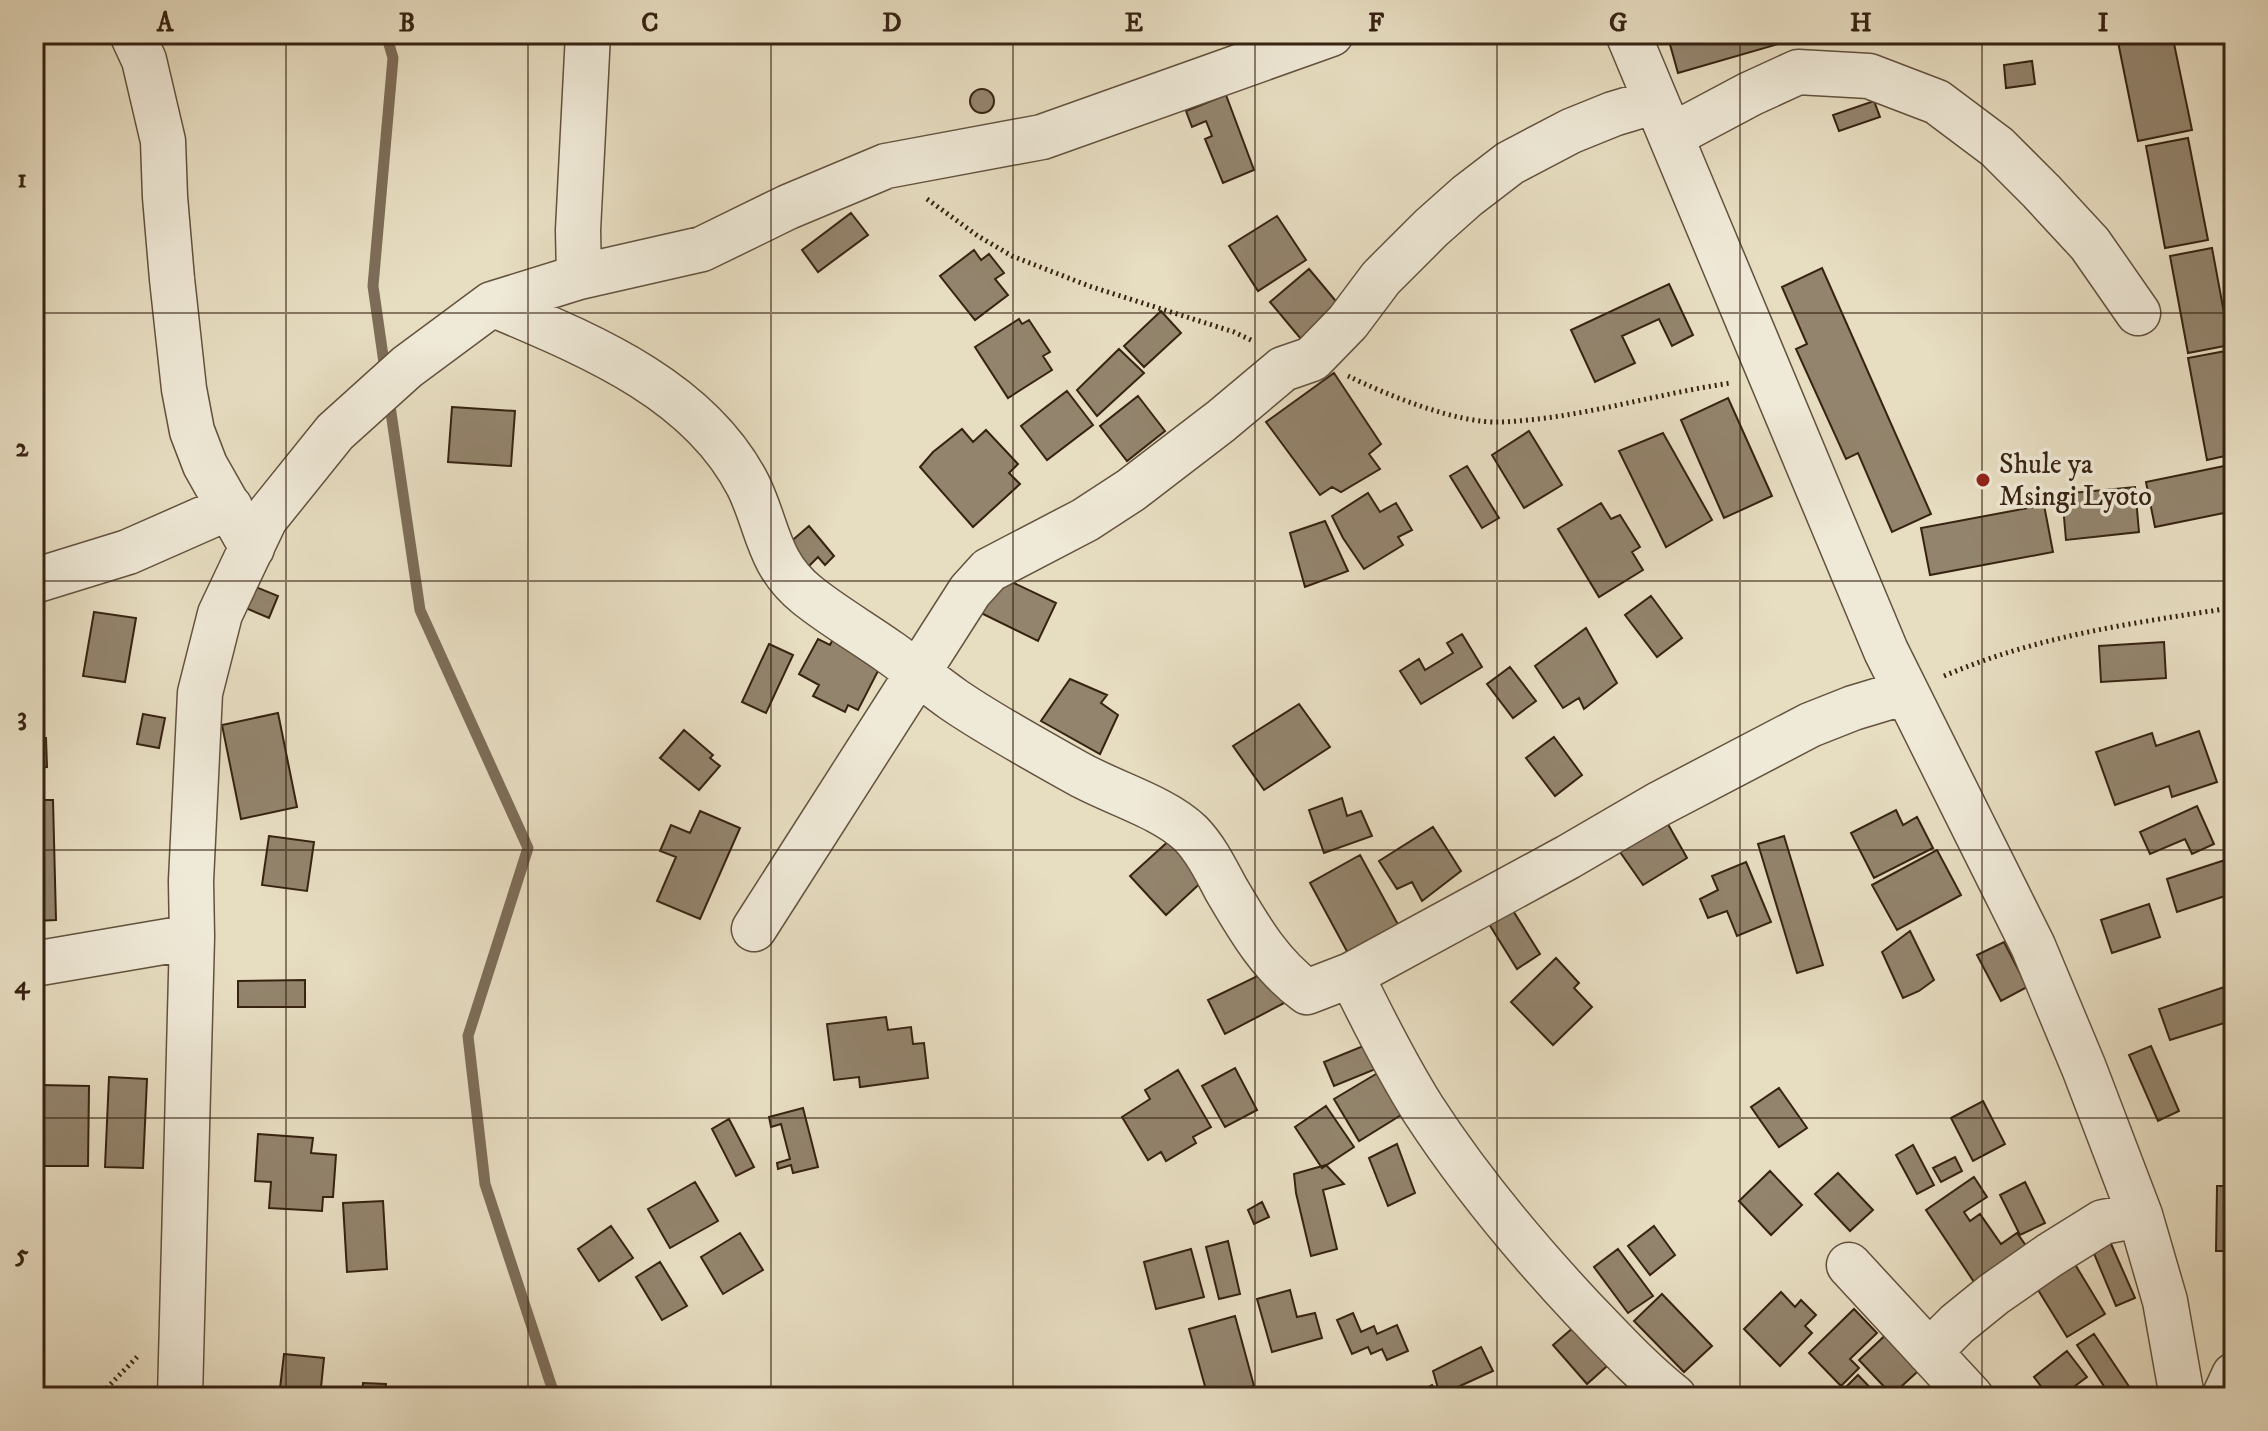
<svg xmlns="http://www.w3.org/2000/svg" width="2268" height="1431" font-family="'IM FELL DW Pica',serif">
<style>
.lines{fill:none;stroke-linecap:round;stroke-linejoin:round}
.stream{stroke:#7d6d58;stroke-width:11}
.building{fill:#93846d;stroke:#372312;stroke-width:2}
.minor-casing{stroke:#63523e;stroke-width:47}
.path{stroke:#372312;stroke-width:5;stroke-dasharray:2 4;stroke-linecap:butt}
.minor{stroke:#efe9d7;stroke-width:44}
.grid{fill:none;stroke:#372312;stroke-width:2;stroke-opacity:0.55}
.poi-dot{fill:#8f2418;stroke:#efe9d7;stroke-width:3}
.labels{text-anchor:middle;dominant-baseline:central;stroke-width:7;stroke-linejoin:round;paint-order:stroke}
.poi-label{font-size:28px;fill:#372312;stroke:#efe9d7;text-anchor:start}
.neatline{fill:none;stroke:#372312;stroke-width:3}
.grid-label{font-size:26px;text-anchor:middle;font-weight:bold;fill:#372312}
</style>
<rect width="100%" height="100%" fill="#e7ddc1"/>
<filter id="stains"><feTurbulence type="fractalNoise" baseFrequency=".0025" numOctaves="4"/><feColorMatrix values="0 0 0 0 .2 0 0 0 0 .09 0 0 0 0 .02 0 0 0 .5 -.17"/></filter>
<radialGradient id="worn" r=".72"><stop offset=".6" stop-color="#630" stop-opacity="0"/><stop offset="1" stop-color="#630" stop-opacity=".3"/></radialGradient>
<g class="lines">
<!-- stream -->
<path class="stream" d="M385 370 373 286 393 58 386 34
M389 399 420 610 528 848 468 1036 485 1184 555 1397"/>
</g>
<!-- building -->
<path class="building" d="M1692 34H1798L1799 38 1678 73 1669 41Z
M2132 34H2172L2192 130 2138 141 2117 37Z
M2032 61 2035 84 2006 88 2004 65Z
M970 101a12 12 0 1 1 24 0a12 12 0 1 1-24 0Z
M1226 95 1254 170 1223 183 1205 139 1212 136 1206 121 1192 127 1186 111Z
M1874 101 1880 117 1839 131 1833 115Z
M2188 138 2208 240 2165 248 2146 146Z
M851 213 868 235 818 272 802 250Z
M1277 216 1306 260 1258 291 1229 246Z
M2212 248 2230 345 2188 353 2170 256Z
M974 250 981 260 989 254 1004 273 995 279 1008 295 975 320 940 276Z
M1822 268 1931 514 1892 532 1858 453 1846 459 1796 349 1807 344 1782 287Z
M1309 269 1345 312 1306 345 1270 302Z
M1669 284 1693 335 1672 346 1659 319 1622 336 1635 363 1595 382 1571 330Z
M1161 311 1181 333 1144 367 1124 346Z
M1019 319 1022 324 1029 320 1050 352 1043 356 1052 370 1008 398 975 347Z
M1119 349 1144 373 1097 416 1077 390Z
M2231 350 2234 368V454L2207 460 2188 358Z
M1334 373 1381 444 1369 454 1380 469 1341 492 1332 487 1320 495 1266 422Z
M1067 391 1093 425 1047 460 1021 426Z
M1138 396 1165 431 1127 461 1100 426Z
M1728 398 1772 496 1724 518 1681 420Z
M452 407 515 411 511 466 448 462Z
M962 429 973 442 986 430 1018 464 1009 473 1020 484 973 527 920 467 933 452Z
M1529 431 1562 485 1524 508 1492 455Z
M1663 433 1712 520 1666 547 1619 451Z
M2234 464V511L2155 527 2146 482Z
M1467 466 1499 518 1482 528 1450 476Z
M2135 487 2139 532 2066 540 2062 494Z
M1368 493 1380 512 1396 503 1412 530 1398 537 1403 545 1364 569 1343 538 1332 516Z
M1601 503 1611 519 1620 515 1640 547 1632 552 1643 570 1599 597 1558 529Z
M2044 505 2053 552 1930 575 1921 528Z
M1325 521 1348 571 1305 587 1290 533Z
M809 526 834 556 825 565 818 557 808 567 788 544Z
M997 575 1056 603 1038 641 979 612Z
M251 585 278 596 269 618 241 606Z
M1651 596 1682 638 1657 657 1625 615Z
M94 612 136 618 125 682 83 676Z
M1586 628 1617 683 1584 709 1579 698 1563 708 1535 666Z
M837 631 872 648 865 662 879 669 858 710 848 705 845 712 813 696 819 685 799 674 818 639 830 645Z
M1462 634 1482 667 1421 704 1400 671 1419 659 1425 670 1453 653 1447 643Z
M2164 642 2166 678 2101 682 2099 646Z
M769 644 793 655 766 713 742 702Z
M1510 667 1536 701 1513 718 1487 684Z
M1070 679 1107 695 1101 703 1118 715 1100 754 1041 721Z
M1299 704 1330 747 1264 790 1233 746Z
M278 713 297 807 241 819 222 725Z
M143 714 165 718 159 748 137 744Z
M684 730 713 755 710 758 720 766 699 790 660 758Z
M2199 731 2217 782 2172 797 2169 786 2115 805 2096 752 2152 733 2156 746Z
M1554 737 1582 775 1555 796 1526 758Z
M34 738H46L47 767 34 768Z
M1342 798 1347 816 1361 811 1372 836 1324 853 1309 810Z
M34 800H53L56 920 34 921Z
M2197 806 2214 844 2192 854 2185 839 2150 854 2140 832Z
M1896 810 1903 825 1917 817 1933 848 1874 878 1851 833Z
M700 811 740 828 700 919 657 901 676 857 660 851 671 825 690 833Z
M1665 819 1687 858 1643 885 1620 852Z
M1433 827 1461 871 1422 901 1412 882 1397 889 1379 861Z
M269 836 314 842 307 891 262 885Z
M1784 836 1823 965 1797 973 1758 844Z
M1172 838 1207 877 1166 915 1130 876Z
M1937 850 1961 895 1897 930 1872 885Z
M1360 855 1401 930 1350 957 1310 883Z
M2228 859 2234 878V893L2177 912 2167 879Z
M1746 862 1771 922 1737 936 1727 911 1708 918 1700 899 1718 890 1712 876Z
M1507 901 1540 954 1517 969 1484 916Z
M2149 904 2160 937 2112 953 2101 920Z
M1910 931 1934 980 1919 991 1903 998 1882 952Z
M2004 942 2027 987 2001 1001 1977 955Z
M1556 958 1579 983 1574 988 1592 1007 1553 1045 1511 1002Z
M1272 969 1288 1001 1225 1034 1208 1000Z
M305 980V1007H238V981Z
M2230 985 2234 997V1020L2170 1040 2159 1009Z
M886 1017 888 1030 911 1027 913 1044 924 1043 928 1078 860 1087 859 1077 834 1080 827 1024Z
M1373 1042 1383 1066 1334 1086 1324 1062Z
M2151 1046 2179 1111 2158 1121 2129 1055Z
M1235 1068 1257 1110 1225 1127 1202 1086Z
M1178 1070 1211 1127 1193 1137 1196 1143 1166 1161 1161 1152 1148 1160 1122 1117 1150 1099 1145 1090Z
M1381 1071 1406 1112 1359 1141 1334 1099Z
M109 1077 147 1079 143 1168 105 1167Z
M42 1085 89 1086 88 1166H40Z
M1779 1088 1807 1128 1779 1147 1751 1107Z
M1983 1101 2005 1144 1973 1161 1951 1118Z
M1326 1106 1354 1147 1322 1168 1295 1127Z
M803 1108 818 1167 793 1173 791 1165 778 1169 777 1163 790 1159 781 1124 771 1127 769 1117Z
M729 1119 754 1167 736 1176 712 1129Z
M258 1134 313 1138 311 1153 336 1155 333 1197H323L322 1211 269 1208 271 1182 255 1181Z
M1397 1144 1415 1193 1388 1206 1369 1158Z
M1913 1145 1934 1185 1917 1194 1896 1155Z
M1955 1157 1962 1171 1941 1182 1933 1168Z
M1326 1165 1344 1184 1323 1190 1337 1249 1311 1256 1296 1193 1294 1174Z
M1770 1171 1802 1205 1771 1235 1739 1201Z
M1838 1173 1873 1210 1850 1231 1815 1194Z
M1974 1177 1987 1197 1964 1212 1970 1221 1980 1214 2001 1244 2017 1233 2029 1250 1976 1285 1926 1210Z
M695 1182 718 1221 670 1248 648 1209Z
M2025 1182 2045 1223 2020 1235 2000 1195Z
M2217 1186H2234V1251H2216Z
M383 1201 387 1269 347 1272 343 1203Z
M1262 1202 1269 1217 1254 1224 1248 1210Z
M611 1226 633 1258 599 1281 578 1249Z
M1654 1226 1675 1255 1650 1275 1628 1246Z
M740 1233 763 1270 723 1294 701 1257Z
M2108 1237 2135 1298 2116 1306 2090 1244Z
M1228 1241 1240 1294 1219 1299 1206 1247Z
M1191 1249 1204 1297 1156 1309 1144 1262Z
M1618 1249 1653 1296 1628 1313 1594 1267Z
M2070 1256 2105 1314 2067 1337 2032 1280Z
M660 1262 687 1306 662 1320 636 1277Z
M1290 1290 1297 1317 1315 1313 1322 1338 1272 1352 1257 1299Z
M1781 1292 1795 1307 1801 1300 1816 1315 1805 1326 1812 1333 1780 1366 1744 1329Z
M1662 1294 1712 1346 1684 1372 1634 1321Z
M1854 1309 1877 1333 1850 1359 1859 1368 1841 1386 1809 1353Z
M1353 1313 1361 1332 1374 1326 1377 1334 1397 1325 1408 1351 1387 1360 1382 1349 1371 1354 1368 1347 1352 1354 1337 1320Z
M1235 1316 1254 1386 1215 1397H1208L1189 1329Z
M1581 1321 1615 1359 1587 1384 1553 1345Z
M1894 1327 1928 1362 1892 1395 1859 1360Z
M2094 1334 2136 1397H2111L2077 1345Z
M1481 1347 1493 1371 1440 1395 1433 1371Z
M2067 1351 2087 1377 2060 1397H2049L2034 1377Z
M284 1354 324 1358 320 1397H279Z
M1858 1375 1879 1397H1854L1845 1388Z
M363 1383 386 1384 385 1395 362 1394Z
M1432 1385 1438 1397H1409Z"/>
<g class="lines">
<defs>
<path id="minor" d="M132 34 144 60 163 141 165 197 172 279 184 389 192 431 205 465 252 548
M1628 34 1886 651 2033 946 2084 1068 2140 1215 2165 1301 2182 1397
M1671 136 1750 94 1798 72 1869 76 1937 102 1997 147 2041 191 2090 244 2138 313
M579 277 578 230 588 34
M492 304C586 344 698 388 748 485 768 525 767 563 807 595 833 616 863 633 891 653 912 668 933 685 954 700 992 726 1038 751 1079 774 1113 793 1163 807 1190 833 1205 848 1216 870 1226 889 1249 928 1270 965 1307 992L1351 975 1568 857 1659 804 1810 725 1853 708 1906 692
M34 581 128 552 230 507
M754 929 970 591 989 570 1085 520 1131 490 1221 421 1283 369 1312 359 1348 322 1381 278 1431 228 1467 196 1510 163 1571 131 1613 114 1656 101
M34 964 192 937
M1351 975C1373 1020 1396 1066 1423 1109 1469 1180 1524 1246 1582 1308 1612 1339 1640 1370 1674 1397
M1849 1265 1971 1397
M1929 1352 1957 1324 1994 1294 2050 1255 2103 1222 2140 1215
M180 1397 192 937 191 881 200 693 220 614 265 519 335 432 407 367 492 304 579 277 702 249 788 207 886 166 1042 137 1331 34
M2224 1397 2234 1375"/>
</defs>
<!-- minor casing -->
<use href="#minor" class="minor-casing"/>
<!-- path -->
<path class="path" d="M927 199 978 236 1012 256 1089 286 1234 332 1253 341
M1348 376C1387 395 1458 424 1501 422 1578 419 1654 394 1731 383
M1944 676C2037 636 2132 623 2231 608
M98 1397 139 1355"/>
<!-- minor -->
<use href="#minor" class="minor"/>
</g>
<!-- grid -->
<path class="grid" d="M286 34V1397M528 34V1397M771 34V1397M1013 34V1397M1255 34V1397M1497 34V1397M1740 34V1397M1982 34V1397M34 313H2234M34 581H2234M34 850H2234M34 1118H2234"/>
<!-- markers -->
<circle class="poi-dot" cx="1983" cy="480" r="8"/>
<g class="labels">
<!-- poi labels -->
<g class="poi-label">
<text x="1999" y="464">Shule ya<tspan x="1999" dy="32">Msingi Lyoto</tspan></text>
</g>
</g>
<!-- margin -->
<rect width="2268" height="1431" fill="none" stroke="#e7ddc1" stroke-width="88"/>
<rect x="44" y="44" width="2180" height="1343" class="neatline"/>
<g class="grid-label">
<text x="165" y="31">A</text>
<text x="407" y="31">B</text>
<text x="650" y="31">C</text>
<text x="892" y="31">D</text>
<text x="1134" y="31">E</text>
<text x="1376" y="31">F</text>
<text x="1618" y="31">G</text>
<text x="1861" y="31">H</text>
<text x="2103" y="31">I</text>
<text x="22" y="187">1</text>
<text x="22" y="456">2</text>
<text x="22" y="725">3</text>
<text x="22" y="993">4</text>
<text x="22" y="1262">5</text>
</g>
<rect width="100%" height="100%" filter="url(#stains)"/>
<rect width="100%" height="100%" fill="url(#worn)"/>
</svg>
